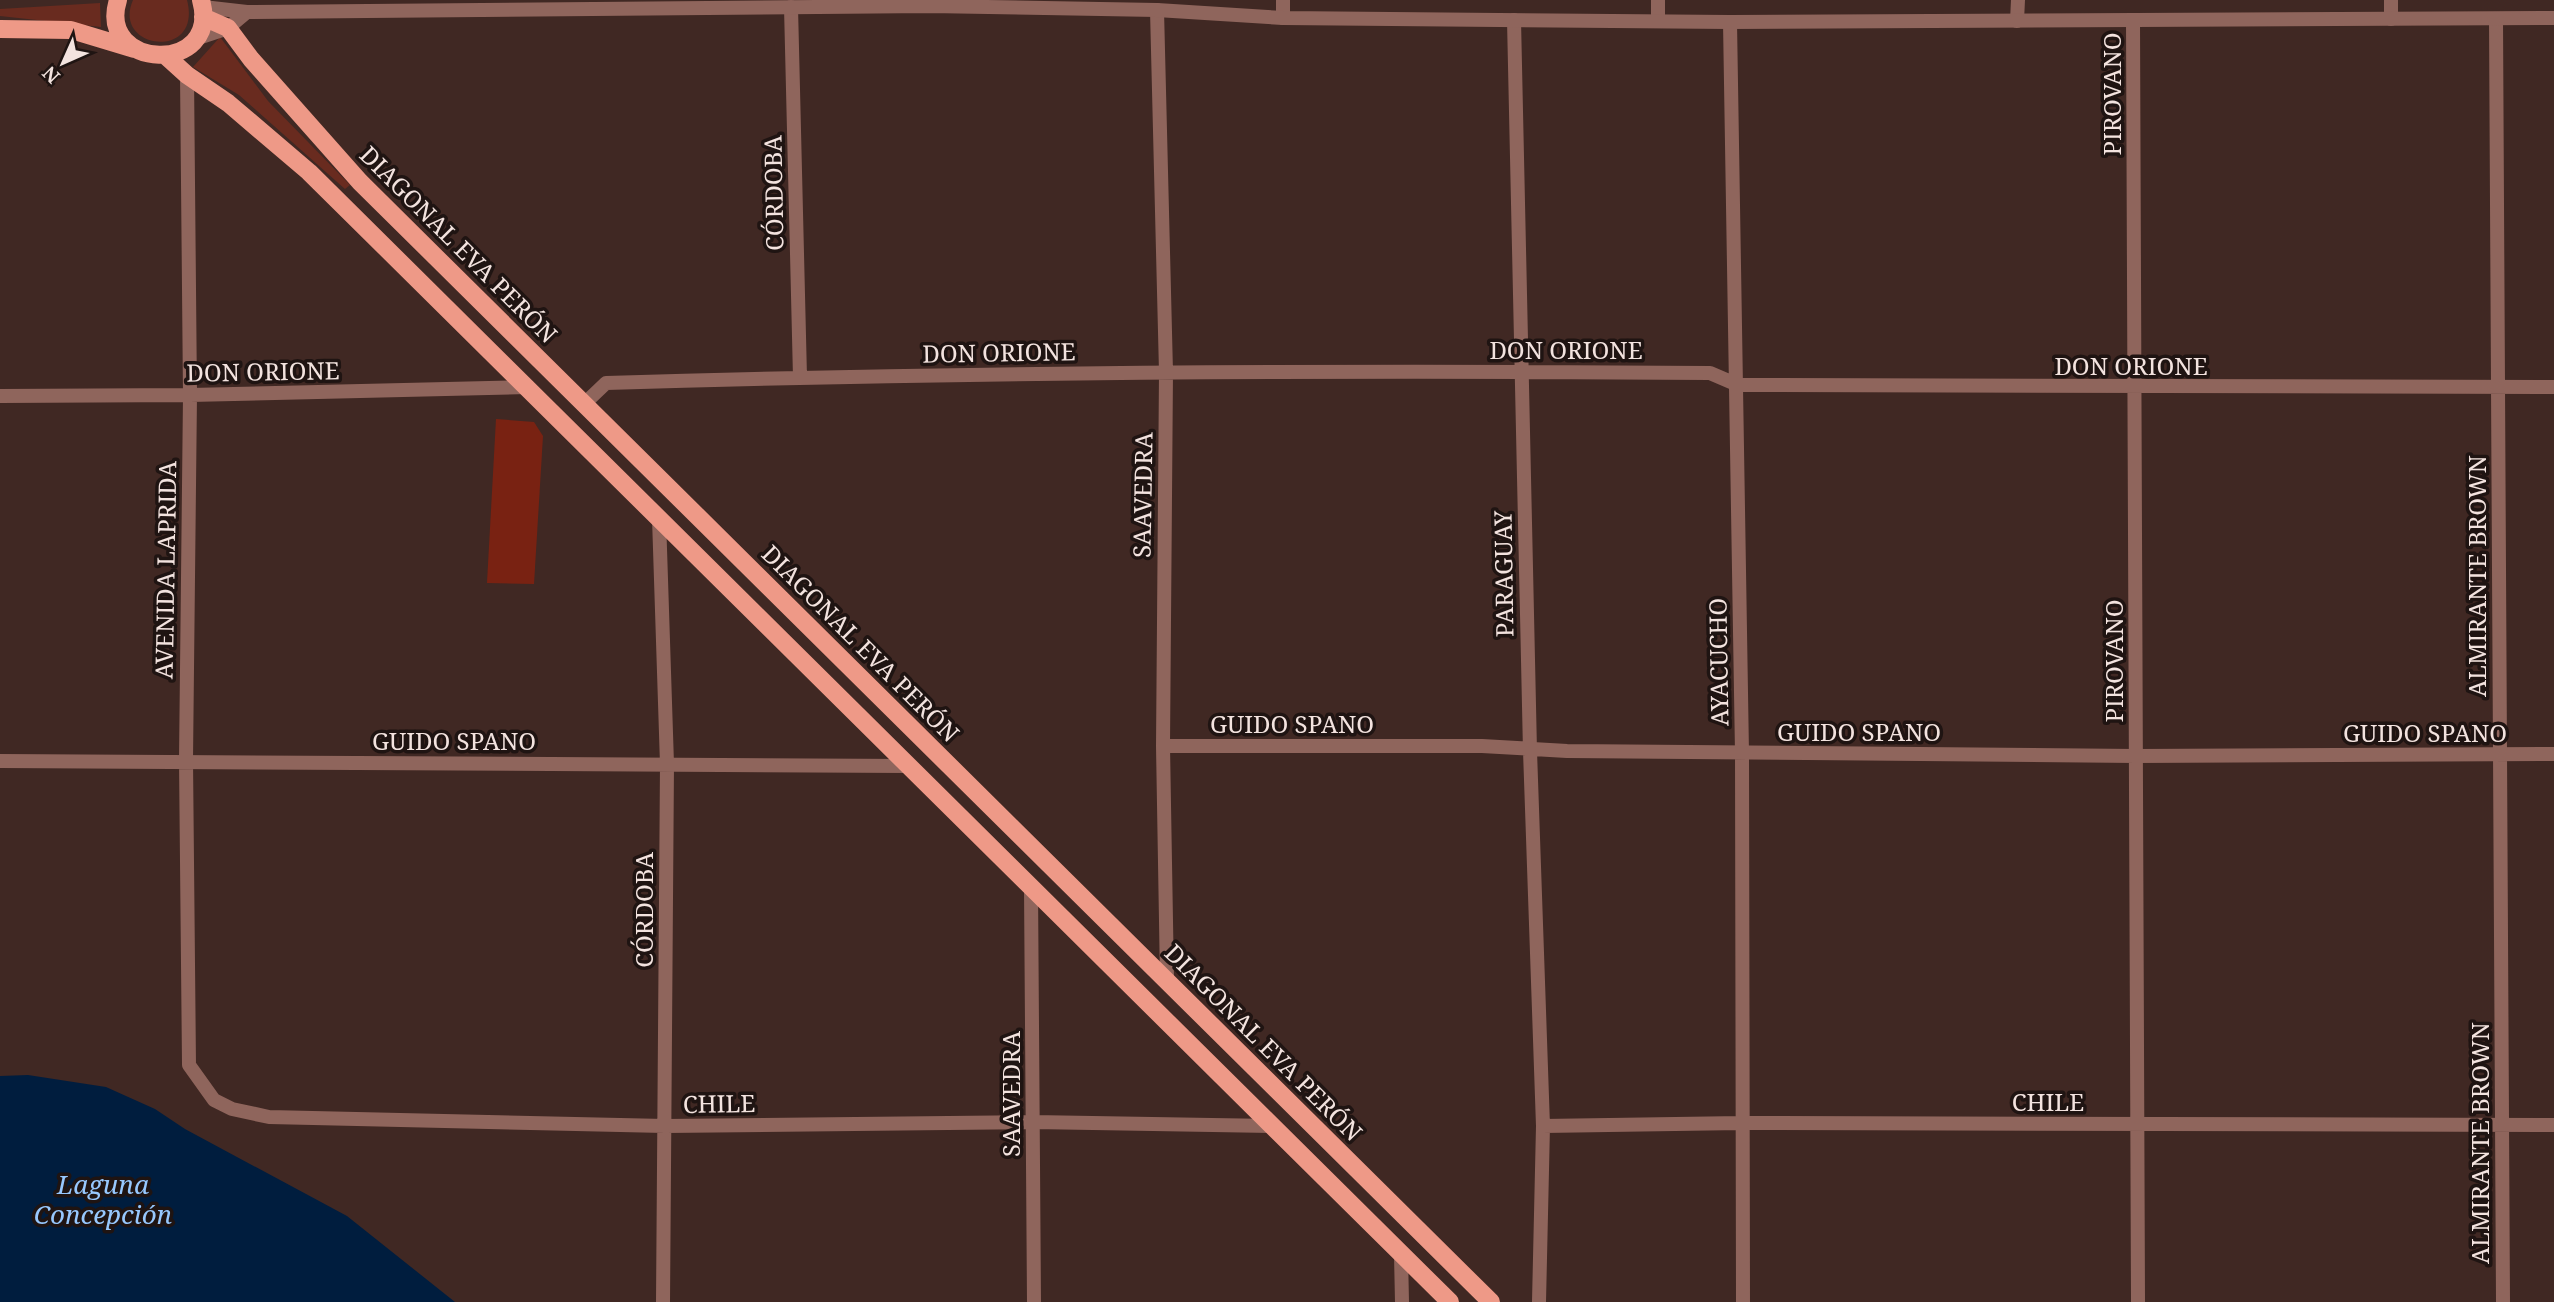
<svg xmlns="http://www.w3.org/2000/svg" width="2554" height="1302" font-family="'Noto Serif',serif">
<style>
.green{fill:#692b1f}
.water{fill:#001d3e}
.building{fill:#792212}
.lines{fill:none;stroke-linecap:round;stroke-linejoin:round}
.minor{stroke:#8f655c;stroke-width:14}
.tertiary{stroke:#8f655c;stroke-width:14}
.primary{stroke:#ee9987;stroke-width:18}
.labels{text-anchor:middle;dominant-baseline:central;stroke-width:7;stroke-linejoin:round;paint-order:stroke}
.street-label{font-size:24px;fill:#f3e3df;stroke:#1f1412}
.water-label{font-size:26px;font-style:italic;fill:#97c8fe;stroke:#1f1412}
</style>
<rect width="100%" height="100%" fill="#402823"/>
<!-- green -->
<path class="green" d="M133 0H187C203 61 111 50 133 0Z
M100 3 101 27 0 16V9Z
M220 37 268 101 350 185 345 189 239 95 193 67Z"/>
<!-- water -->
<path class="water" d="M28 1075 106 1087 155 1109 185 1129 347 1216 455 1302H0V1076Z"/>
<!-- building -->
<path class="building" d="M496 419 534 422 543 436 534 584 487 583Z"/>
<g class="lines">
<!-- minor -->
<path class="minor" d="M1283 0V18
M1658 0V21
M2391 0V19
M791 7 800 377
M1157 10 1166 372 1163 746 1167 979
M2496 19 2503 1302
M1514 20 1530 751 1543 1126 1539 1302
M2017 21 2018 0
M2133 21 2138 1302
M1730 22 1742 753 1743 1302
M187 75 190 395 186 760 189 1065 214 1100 232 1109 269 1117 665 1126 1033 1122 1272 1126
M0 396 190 395 527 387
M584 404 606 383C973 372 1342 370 1710 373L1738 385 2554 387
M659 518 667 764 663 1302
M1163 746H1482L1567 751 2136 756 2554 754
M0 761 908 766
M1031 887 1034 1302
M1543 1126 1741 1123 2554 1125
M1401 1254 1402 1302"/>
<!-- tertiary -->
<path class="tertiary" d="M203 7 247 12 930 6 1157 10 1283 18 1730 22 2554 18
M195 39 228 28 247 12"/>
<!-- primary -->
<path class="primary" d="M118 0C96 70 222 76 201 0
M203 17 228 28 251 59 360 182 1491 1302
M0 29 71 30 134 49
M166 56 187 75 228 103 309 172 1450 1302"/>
</g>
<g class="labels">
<!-- street labels -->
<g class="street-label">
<text transform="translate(2111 94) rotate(-90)">PIROVANO</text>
<text transform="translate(773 193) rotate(-91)">CÓRDOBA</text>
<text transform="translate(459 244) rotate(45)">DIAGONAL EVA PERÓN</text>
<text x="1566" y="349">DON ORIONE</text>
<text transform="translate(999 352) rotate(-1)">DON ORIONE</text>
<text x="2131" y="365">DON ORIONE</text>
<text transform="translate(263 371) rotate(-1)">DON ORIONE</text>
<text transform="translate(1142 495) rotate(-89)">SAAVEDRA</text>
<text transform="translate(165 570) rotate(-89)">AVENIDA LAPRIDA</text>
<text transform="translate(1503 574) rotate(-91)">PARAGUAY</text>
<text transform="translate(2476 576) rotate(-90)">ALMIRANTE BROWN</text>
<text transform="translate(861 643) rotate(45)">DIAGONAL EVA PERÓN</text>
<text transform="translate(2113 661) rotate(-90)">PIROVANO</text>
<text transform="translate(1718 662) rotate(-91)">AYACUCHO</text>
<text x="1292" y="723">GUIDO SPANO</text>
<text x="1859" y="731">GUIDO SPANO</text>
<text x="2425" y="732">GUIDO SPANO</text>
<text x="454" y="740">GUIDO SPANO</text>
<text transform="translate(643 910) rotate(-90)">CÓRDOBA</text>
<text transform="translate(1264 1042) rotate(45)">DIAGONAL EVA PERÓN</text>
<text transform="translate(1010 1094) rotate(-90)">SAAVEDRA</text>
<text x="2048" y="1101">CHILE</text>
<text transform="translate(719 1103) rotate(-1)">CHILE</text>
<text transform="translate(2479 1143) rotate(-90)">ALMIRANTE BROWN</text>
</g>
<!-- water labels -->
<g class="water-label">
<text x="103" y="1184">Laguna<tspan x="103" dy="30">Concepción</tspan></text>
</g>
</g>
<!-- north arrow -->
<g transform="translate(63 63) rotate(225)" stroke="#1f1412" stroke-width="5" paint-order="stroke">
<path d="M0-5L12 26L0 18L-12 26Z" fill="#f3e3df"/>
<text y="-10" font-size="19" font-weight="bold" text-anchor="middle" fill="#f3e3df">N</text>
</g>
</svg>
